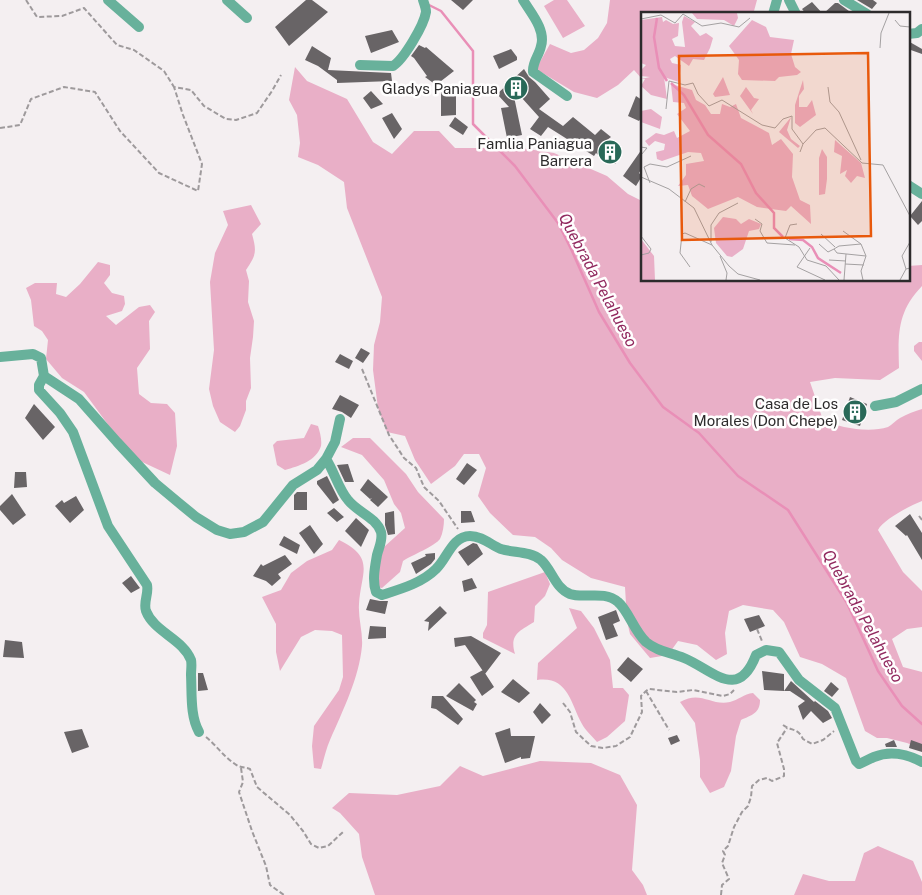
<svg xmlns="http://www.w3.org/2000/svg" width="922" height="895" font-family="'Public Sans',sans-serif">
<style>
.green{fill:#e9afc7}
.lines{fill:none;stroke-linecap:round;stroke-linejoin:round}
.stream{stroke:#e98fb7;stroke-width:2.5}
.building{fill:#686466}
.path{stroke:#9e9a9c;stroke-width:2;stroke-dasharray:5 2.5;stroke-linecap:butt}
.minor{stroke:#68b19b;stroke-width:10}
.labels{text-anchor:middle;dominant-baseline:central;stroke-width:5;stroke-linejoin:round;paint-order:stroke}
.poi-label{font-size:15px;fill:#2d2b2c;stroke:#fffefe;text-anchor:end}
.water-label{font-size:16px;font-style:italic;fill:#91295f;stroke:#fffefe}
.inset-river{fill:none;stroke:#e98fb7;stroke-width:2.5}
.inset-road{fill:none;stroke:#a4a1a2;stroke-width:1}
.view{fill:#e8590c;fill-opacity:0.15;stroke:#e8590c;stroke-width:2.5}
.inset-edge{fill:none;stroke:#2d2b2c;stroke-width:2.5}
</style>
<rect width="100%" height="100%" fill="#f4eff1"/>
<!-- green -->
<path class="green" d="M554 0H567L585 26 563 38 544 6Z
M610 0H757L754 11 755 14H642V79L634 70 618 85 597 98 574 92 536 69 550 44 571 53 584 50 598 38 607 23Z
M295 67 307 81 347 99 373 142 392 154 414 131H439L455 148H521L554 153 607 176 628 194 642 201V280H908V266L922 265V286C897 312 898 334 899 368L880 380 835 378 810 382 823 420C840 428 869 433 888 427 892 425 896 420 900 418 907 414 915 411 922 409V501C909 506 883 520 878 530L903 572 922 591V627L907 629 892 639 903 667 922 672V749L907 743 887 738H877L865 731 846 678 822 664 800 657 784 622 773 610 743 605 729 611 725 633 727 654 716 660 697 645 678 641 668 655 650 658 630 634 627 621 625 587 591 578 562 560 551 548 535 537 513 535 490 513 478 496 486 468 479 454H464L455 466 431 484 415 460 405 436 387 432 378 408 373 370 374 345 380 322 382 297 347 208 344 182 318 165 298 157 300 143 297 115 289 100Z
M251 205 261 224 252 234C257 252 256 255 246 270L249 281 248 302 254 321 253 337 250 358 251 388 246 401V410L240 426 235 432 220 422 213 406 209 389 214 350 210 282 215 253 228 225 223 211Z
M98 262 110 265V275L104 283 112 293 124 296 125 304 122 311 106 316 116 325 139 307 150 305 155 312 149 321 150 349 137 368 139 394 151 403 167 404 175 413 177 446 170 475 138 460 126 449 84 392 62 378 46 359 48 340 42 331 34 326 31 300 26 288 35 283H57L56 294 66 297 80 284Z
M919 342H922V361L914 351V346Z
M311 424 318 426C320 432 322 440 321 446 316 461 299 466 285 470L277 465 273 445 277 441 304 438Z
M353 438H370L406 474 418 492 444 519C444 525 443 533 440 539 435 546 412 555 403 561L400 572 382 588 377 587 375 575 384 547 405 528 401 513 394 504 384 480 362 455 341 447Z
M339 540C376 558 361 572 359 604 358 618 363 632 362 646 359 678 343 710 330 740 326 749 324 759 321 769L314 768 312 746 314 726 339 690 343 677 342 635 332 631 315 630 301 637 280 671 276 652V624L262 597 281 590 291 573 307 561 332 550Z
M545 572 550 584 545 596 535 606 534 622C520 631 509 634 515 654L483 638V633L487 625 488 592Z
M569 608 581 611 594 628 610 660 613 688H623L629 695 625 721 607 737 597 742C592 736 585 730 582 724 570 702 568 676 537 680L538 663 577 628Z
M753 693 760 700C760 713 752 715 741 720L736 736 731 771 724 787 710 793 700 777V760L695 723 680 702C701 690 710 706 730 702 738 700 744 694 753 693Z
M540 761 591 763 620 775 637 805 632 870 643 885 647 895H375L362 857 359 834 340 813 332 808 349 793 397 795 440 786 460 766 483 776Z
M878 846 913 861 922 882V895H794L803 874 829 881H855L864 853Z"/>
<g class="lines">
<!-- stream -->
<path class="stream" d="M429 5 441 11 473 51V124L515 166 558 223 572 251 599 312 630 363 663 407 699 433 738 476 788 510 847 603 878 671 902 706 922 724"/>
</g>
<!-- building -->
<path class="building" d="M306 0H312L328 12 289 46 275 27Z
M451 0H473L463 10Z
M857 0H873L877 3 872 9Z
M812 2 823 14 835 3H838L853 14H806L802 9Z
M392 30 399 42 371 53 365 36Z
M908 41 922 49V54L908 49Z
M419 45 425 48 426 47 454 71 436 85 425 77 427 76 414 58 411 56Z
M312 46 331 58 328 70 391 73 392 81 337 83V80L318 66 305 60Z
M511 49 517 57V60L499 69 493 56Z
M524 69 529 77 535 82 550 99 539 109 563 126 573 117 595 135 601 129 611 137 607 140 619 151 616 154 620 159 615 164 611 160 608 164 596 153 594 156 548 127 541 136 530 129 539 117 512 87 522 135 507 138 501 108 509 107 497 94Z
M441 84 456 86V115L441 116Z
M371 91 383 104 371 109 363 98Z
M636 96 642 100V117L639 121 628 116Z
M392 113 402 129 394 139 382 118Z
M455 117 468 127 463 135 449 126Z
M642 149V168L639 173 642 176 636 186 623 176Z
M922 201V221L918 225 910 216Z
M361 348 370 353 363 363 355 358Z
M340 354 353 361 349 369 335 362Z
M340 395 359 405 351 418 342 412 332 409Z
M850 397 867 404 860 426 842 420Z
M34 404 55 427 43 440 25 418Z
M467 463 477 470 464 485 456 479Z
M348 464 354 482H345L337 465Z
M15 472H26L27 487 14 488Z
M327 476 339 500 333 504 317 484V481Z
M368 479 388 497 378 507 370 500 372 498 370 499 360 490Z
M297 492H307V510H294V495Z
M12 494 26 515 13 525 0 510V506Z
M76 496 84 510 70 523 55 506 62 500 64 503Z
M334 508 344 517 337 522 327 513Z
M394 511 395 534 388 535 385 525V513Z
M461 511H471L475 522 461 523Z
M910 514 922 533V560L907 535 906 536 895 526Z
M356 518 369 530 361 547 345 531Z
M310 525 323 544 314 554 299 533Z
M284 536 300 545 297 554 279 545Z
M473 543 477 544 483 554 468 566 458 552Z
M435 553V559L431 564 416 574 411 563 426 556 425 554Z
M285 555 292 564 278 574 281 578 272 586 266 581 253 576 261 564 263 566Z
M131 576 140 588 131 593 122 583Z
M472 578 477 588 464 592 462 581Z
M370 599 380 601H388L385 614 366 610Z
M440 606 447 613 428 631 429 622 424 621Z
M616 610 620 621 613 624 618 636 606 640 598 617Z
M759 615 765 626 750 632 744 619Z
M370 626 386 627V638L368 639Z
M471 636 501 653 485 674 465 645 455 647 454 638Z
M5 640 22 642 24 658 3 657Z
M628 657 643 669 631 682 617 670Z
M483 670 494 687 482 696 470 677Z
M762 671 784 674V691L764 690Z
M198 673H203L208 690 198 691Z
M513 679 530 693 519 703 501 692Z
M791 681 814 702 815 701 828 711 832 718 823 723 811 711 803 720 798 706 805 701 790 691H784Z
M831 682 839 689 832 697 824 691Z
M459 683 476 700 474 702 477 704 473 711 446 696Z
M432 696H443L463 719 458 725 436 709 431 708Z
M540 703 551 715 542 724 533 712Z
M510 728 511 736H535L530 758 521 759V757L505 763 495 733Z
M82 729 89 747 72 753 64 732Z
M677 735 680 741 671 745 668 738Z
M894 740 897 747H886L885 744Z
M911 740 922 744V752L909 748Z"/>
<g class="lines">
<!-- path -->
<path class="path" d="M26 0 37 17 62 16 84 8 117 45 134 50 164 71 174 87
M0 128 20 125 31 99 64 87 95 92 120 131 159 173 198 191 202 164 183 115 174 87 191 90 204 106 226 119 236 120 257 113 272 91 281 75
M362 369 389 435 404 458 416 468 424 487 439 501 458 529
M919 516 922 520
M757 629 762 641
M646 691 669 730
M563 703 570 712 576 732 591 746 603 748 616 746 630 737 642 712 641 696 646 691 649 689 677 692 693 690 723 696 730 694 734 690
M783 725C793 732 797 727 803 739L812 744 823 740 834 731
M206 737C216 745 224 757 235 764 240 768 245 767 250 769L257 787 290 815 303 831 311 844 319 848 328 846 343 832
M241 768 243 782 239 792 252 831 266 866 270 885 284 895
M721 895 722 885 729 879 722 863 725 855 723 851 728 846 734 827 742 812 748 806 751 797 752 786 759 780 767 778 772 781 784 776V769L777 743 787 728"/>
<!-- minor -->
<path class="minor" d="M108 0 139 27
M227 0 247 18
M523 0C531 13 546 30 541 46 539 56 532 62 533 72L567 96
M789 0 796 14
M844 0 867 14
M773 14 777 0
M908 34 917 33 922 29
M360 65 393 66C404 59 424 25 426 12 426 8 424 3 423 0
M908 185 922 194
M0 357 33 354 41 358 44 376 79 399 117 442 155 483 179 503 196 517 217 530 230 534 244 532 263 522 293 485 317 470 326 459 335 442 340 419
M44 376 39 385V390L60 413 73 432 108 526 147 585C149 594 143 602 146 611 154 632 183 639 191 660 192 664 191 670 191 675 192 694 190 716 199 732
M875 406 896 402 922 389
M326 459C334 471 339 490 348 500 357 512 376 517 381 532 383 540 379 547 377 555 375 567 372 580 376 592L382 595C401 589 422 583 436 569 447 559 452 536 470 536 482 536 491 545 501 549 514 553 530 551 541 560 552 570 555 588 570 594 584 599 604 590 618 602 628 610 634 631 646 642 658 652 670 652 684 658 713 670 738 702 756 655L766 650 779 652 799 680 835 708 856 761 859 764C864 762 869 759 874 757 891 750 907 754 922 762"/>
</g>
<!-- icons -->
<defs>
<symbol id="building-disc" viewBox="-11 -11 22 22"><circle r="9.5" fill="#296958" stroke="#fffefe"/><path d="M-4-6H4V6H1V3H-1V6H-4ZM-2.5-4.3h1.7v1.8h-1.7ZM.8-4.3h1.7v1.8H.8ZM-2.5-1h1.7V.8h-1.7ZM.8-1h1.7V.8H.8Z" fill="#fff"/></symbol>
</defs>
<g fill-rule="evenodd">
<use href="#building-disc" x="502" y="74" width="28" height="28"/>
<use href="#building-disc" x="596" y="138" width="28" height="28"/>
<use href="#building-disc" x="841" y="398" width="28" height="28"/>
</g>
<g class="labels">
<!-- poi labels -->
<g class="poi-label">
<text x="498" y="88">Gladys Paniagua</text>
<text x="592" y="143">Famlia Paniagua<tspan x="592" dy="17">Barrera</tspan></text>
<text x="838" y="403">Casa de Los<tspan x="838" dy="17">Morales (Don Chepe)</tspan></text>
</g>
<!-- water labels -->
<g class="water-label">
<text transform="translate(598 280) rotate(62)">Quebrada Pelahueso</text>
<text transform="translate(863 616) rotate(61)">Quebrada Pelahueso</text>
</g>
</g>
<!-- overview -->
<g transform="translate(641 12)">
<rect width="269" height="269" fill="#f4eff1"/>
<path d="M51 1H96L97 6 93 14 83 8 56 7ZM43 4 54 10 50 14 59 24 65 21 72 26 69 36 63 48 52 47 48 54 34 44 29 47 31 51 40 53 38 70 23 65 26 87 10 83 0 74 4 67H0L9 65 0 64V58L5 53 0 51V8L21 5 22 10 25 8 32 12 38 11 37 24 31 27 34 34 44 35 41 10ZM111 8 125 15 129 25 153 28 150 42 154 55 160 60 156 63 138 65 134 69 101 68 97 62 98 48 88 34ZM82 65 89 83 74 85 72 82ZM162 68 163 77 158 84V95H166L171 88 175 103 159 115 154 111V93ZM30 72 51 78 55 88 64 93 70 102H79L81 92 89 95 95 92 100 106 128 121 131 133 140 127 152 142 151 165 159 188 169 193 170 212 150 194 145 199 116 195 97 185 67 197 51 184 47 173 37 174 45 163V152L63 149 60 141 47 140 21 149 16 147 15 140 23 138 24 132 14 129 8 134 4 129 15 121 23 123 33 119 36 126 49 119 36 102 45 96 43 91 32 90ZM105 75 113 86 118 87 110 98 112 102 99 84ZM10 97 21 105 19 117 0 110V99ZM150 105 146 118 150 127 159 134 157 136 138 120ZM194 128 220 151 224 166 216 164 210 171 204 164 206 158 199 162 201 144 193 140ZM181 137 186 145V167L184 182 178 183V146ZM82 205 95 207 100 212 108 207 120 212 118 217 108 219 102 237 91 245 86 244 75 231 73 216ZM0 227 13 244 14 268H0Z" fill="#e9afc7"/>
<path class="inset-river" d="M16 6 13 25 18 56 26 69M30 71 43 83 67 123 100 152 115 181 133 201V216L142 225M148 227 162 228 171 235 177 246 200 261"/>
<path class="inset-road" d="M0 7 20 3 34 11 42 2 61 14 80 11 98 15 109 6M254 8 259 14 269 15M239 36 240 21 248 1M187 75 189 90 198 100 220 148M25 97 28 69 44 73 52 71 57 82 68 94 81 88 121 113 134 116 142 107 151 104V117L162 132M0 135 6 136 0 143M159 140 162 132 175 118 184 116 221 151 242 153 269 204M0 165 28 177 53 196 71 233 88 254 97 262 119 268M9 171 3 155 9 152 26 155 50 144M44 190 50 177 58 172 64 175M114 207 121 212 119 219 126 231 154 233M156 212 149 213 144 226 158 235 166 248 185 254 198 268M202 219 220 232M180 222 194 235M0 224 10 237 8 241 0 243M70 230V213L78 201 97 191M178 232 187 240 193 237M169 236 156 255 184 268M79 244 86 261 85 268M188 248 205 249M204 252 223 253M49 255 39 241 41 222 44 221 71 233M265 257 261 244 269 230M203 268 205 242M222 268 220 259 225 244 220 232 198 234 193 237 196 241 225 244M259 268 265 257 269 256"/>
<path class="view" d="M227 41 230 224 41 228 38 44Z"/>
<rect width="269" height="269" class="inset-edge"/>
</g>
</svg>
